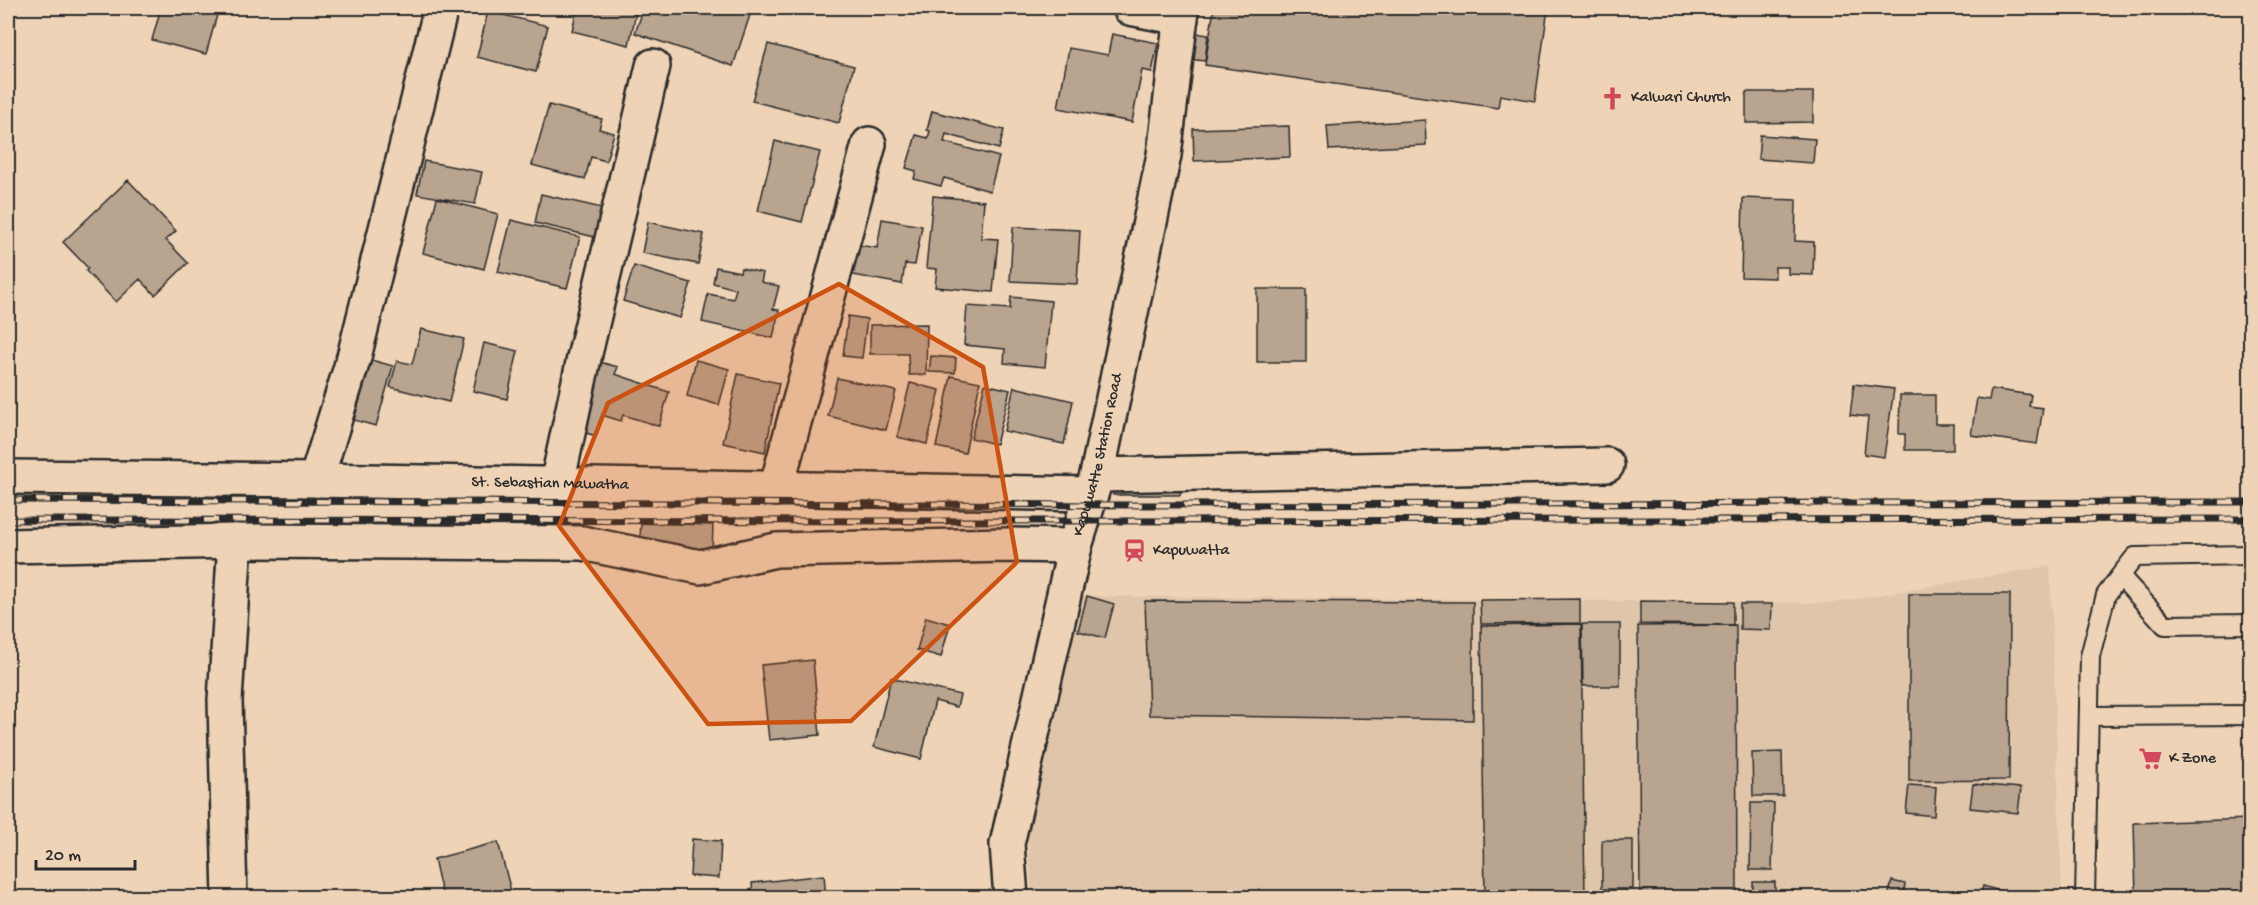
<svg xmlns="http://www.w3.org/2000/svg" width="2258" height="905" font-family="'Gochi Hand',sans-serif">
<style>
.built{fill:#dfc5aa}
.building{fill:#b9a48f;stroke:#2b2b2b;stroke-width:1.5}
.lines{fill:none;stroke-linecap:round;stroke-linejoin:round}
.service-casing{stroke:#2b2b2b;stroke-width:22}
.minor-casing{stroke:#2b2b2b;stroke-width:38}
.tertiary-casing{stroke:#2b2b2b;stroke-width:38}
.service{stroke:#efd3b6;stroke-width:18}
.minor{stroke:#efd3b6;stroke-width:33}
.tertiary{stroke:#efd3b6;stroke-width:33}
.rail-casing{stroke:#2b2b2b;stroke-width:7}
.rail{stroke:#efd3b6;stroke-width:4.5;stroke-dasharray:14;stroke-linecap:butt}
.marked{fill:#cc5211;fill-opacity:0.2;stroke:#cc5211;stroke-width:4.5;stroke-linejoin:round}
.labels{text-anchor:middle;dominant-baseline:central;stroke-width:5;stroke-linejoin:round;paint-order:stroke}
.poi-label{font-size:16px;fill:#2b2b2b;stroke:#efd3b6;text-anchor:start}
.street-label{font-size:16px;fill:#2b2b2b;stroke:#efd3b6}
</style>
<rect width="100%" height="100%" fill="#efd3b6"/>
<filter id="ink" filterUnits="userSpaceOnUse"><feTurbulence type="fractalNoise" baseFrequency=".0167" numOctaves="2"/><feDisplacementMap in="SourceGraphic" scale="12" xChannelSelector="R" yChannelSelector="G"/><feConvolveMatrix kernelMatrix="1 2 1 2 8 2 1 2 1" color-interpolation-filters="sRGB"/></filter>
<g filter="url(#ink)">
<!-- built -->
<path class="built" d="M2050 566 2062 897H1032L1027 830 1077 596 1832 603Z"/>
<!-- building -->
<path class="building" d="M161 8H219L206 54 152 40Z
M577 8H637L629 45 572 31Z
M644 8H727L750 15 733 66 635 33Z
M1214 8H1548L1535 101 1500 95 1498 108 1205 65Z
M488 11 548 26 536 72 477 57Z
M1191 32 1208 35 1205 61 1188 59Z
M1112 34 1158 43 1152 72 1142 70 1132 122 1058 108 1069 48 1108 55Z
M768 44 854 66 839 123 752 101Z
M1746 92H1813V122L1746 123Z
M549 105 602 119 599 129 614 133 606 161 591 157 585 179 532 165Z
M932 111 1004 130 999 149 946 134 944 142 999 157 990 191 944 178 941 186 914 179 916 171 906 168 916 135 928 138 930 131 927 130Z
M1425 120 1426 145 1329 150 1327 126Z
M1289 126 1290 157 1194 161 1193 129Z
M1760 135 1815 139 1813 163 1758 159Z
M775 141 820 152 802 222 758 211Z
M424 161 482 172 475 204 417 194Z
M128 180 176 231 166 240 188 263 155 295 140 279 116 302 86 271 88 268 63 242Z
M541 194 602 208 595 237 535 223Z
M933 196 984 201 981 238 998 239 993 292 935 287 937 269 926 268Z
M437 198 498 214 484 269 423 253Z
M1743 198 1796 200 1795 241 1814 242 1813 275 1788 274V267H1775V278L1741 277Z
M882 219 922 226 915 265 905 264 902 284 853 275 858 245 877 248Z
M511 220 580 237 567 288 498 272Z
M648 222 704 234 698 264 642 253Z
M1013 227 1080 230 1077 284 1010 281Z
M634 266 691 283 680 318 623 301Z
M716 267 740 272 741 268 763 273 761 282 779 286 773 309 779 310 773 338 702 322 708 294 733 299 736 289 713 283Z
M1257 289H1306V362H1257Z
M1011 297 1051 301 1045 367 1004 363 1005 349 964 345 967 306 1010 309Z
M848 316 867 319 862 358 843 356Z
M927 324 926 375H909L908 354H870V325Z
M421 329 464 339 449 402 390 387 397 361 412 364Z
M484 343 518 351 507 399 473 391Z
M931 356 956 358 955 373 929 372Z
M371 360 393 366 376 426 354 420Z
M696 360 729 369 719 405 687 396Z
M596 361 618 367 615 374 669 392 659 426 623 415 621 421 602 415 596 436 576 430Z
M738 374 779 383 765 452 723 443Z
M951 376 980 382 965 453 936 447Z
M837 378 896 391 886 430 828 416Z
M910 383 940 390 927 444 897 437Z
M985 384 1010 390 996 444 971 438Z
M1854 384 1894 389 1884 457 1864 454 1868 417 1850 415Z
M1014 387 1073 401 1064 444 1004 431Z
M1991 389 2031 395 2029 406 2043 408 2037 444 1971 435 1977 398 1989 400Z
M1900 395H1935V424H1953V450H1905V434H1899Z
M1114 479 1181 480 1180 495H1113Z
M641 523 713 525 712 553 639 551Z
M1909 594H2010L2009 780 1909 781Z
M1087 596 1114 604 1105 638 1078 631Z
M1580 599V623L1481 624 1480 600Z
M1145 601 1473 602V720L1149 715Z
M1640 601 1733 602V625L1640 624Z
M1740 604H1772L1771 630 1740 629Z
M926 617 950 624 941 657 917 650Z
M1581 624 1585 898H1485L1481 626Z
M1582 624H1620V686H1583Z
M1736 625 1737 898H1640L1638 626Z
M813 660 820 735 769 740 761 665Z
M891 678 960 695 957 707 935 701 921 759 874 747Z
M1782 752 1783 796H1753L1752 753Z
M8 759H13L15 824 8 825Z
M1973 784 2021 788 2018 813 1970 808Z
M1909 785 1936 787 1934 816 1906 813Z
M1751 803H1774L1772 870H1750Z
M2250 819V898H2136L2134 823Z
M692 839 721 841 719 878 690 876Z
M1602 840H1633V889H1602Z
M498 842 512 895 503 898H443L434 859Z
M824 875 826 898H753L752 883Z
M1892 881 1905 884 1903 898H1888Z
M1753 882H1775V898H1753Z
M1983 886 2010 894 2009 898H1980Z
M1938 891 1958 895V898H1937Z"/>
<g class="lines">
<defs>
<path id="service" d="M2250 555 2135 557 2120 576 2165 625 2250 624
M2089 716 2250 715
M2085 898 2090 656 2106 595 2120 576"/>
<g id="minor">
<path d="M1130 8 1181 18"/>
<path d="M1097 475 1607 465"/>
<path id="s1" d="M8 477 316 480 1091 494"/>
<path d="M316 480 354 357 441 8"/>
<path d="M557 484 584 358 653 66"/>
<path d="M776 489 869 144"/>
<path d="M8 546 235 541 582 543 700 567 776 550 1008 545 1075 546"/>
<path d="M230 898 225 700 235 541"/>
</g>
<g id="tertiary">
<path id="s2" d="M1011 898 1007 844 1075 546 1097 475 1164 155 1182 8"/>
</g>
</defs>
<!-- service casing -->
<use href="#service" class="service-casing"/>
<!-- minor casing -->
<use href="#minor" class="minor-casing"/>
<!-- tertiary casing -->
<use href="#tertiary" class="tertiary-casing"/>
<!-- service -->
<use href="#service" class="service"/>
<!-- minor -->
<use href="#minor" class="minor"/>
<!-- tertiary -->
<use href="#tertiary" class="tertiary"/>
<defs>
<path id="rail" d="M8 500 1144 505 2250 502
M8 520 1083 521 2250 519"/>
</defs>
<!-- rail casing -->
<use href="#rail" class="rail-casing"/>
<!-- rail -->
<use href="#rail" class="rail"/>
</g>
</g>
<!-- marked area -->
<path class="marked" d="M839 284 983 367 1017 562 851 721 708 724 559 526 608 403Z"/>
<!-- icons -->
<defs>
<symbol id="church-bare" viewBox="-9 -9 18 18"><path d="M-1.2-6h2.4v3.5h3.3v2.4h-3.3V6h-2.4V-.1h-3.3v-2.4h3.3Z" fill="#d1495b" stroke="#efd3b6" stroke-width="2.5" paint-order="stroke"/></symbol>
<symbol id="station-bare" viewBox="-9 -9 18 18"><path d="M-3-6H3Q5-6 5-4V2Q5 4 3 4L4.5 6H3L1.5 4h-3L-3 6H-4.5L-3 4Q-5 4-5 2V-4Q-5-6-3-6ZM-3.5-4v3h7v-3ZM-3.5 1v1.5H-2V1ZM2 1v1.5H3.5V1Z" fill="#d1495b" stroke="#efd3b6" stroke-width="2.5" paint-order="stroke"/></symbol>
<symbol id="supermarket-bare" viewBox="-9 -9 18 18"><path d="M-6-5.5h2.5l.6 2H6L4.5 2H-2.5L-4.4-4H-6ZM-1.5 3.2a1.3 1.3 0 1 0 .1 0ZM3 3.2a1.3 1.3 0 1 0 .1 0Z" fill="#d1495b" stroke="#efd3b6" stroke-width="2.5" paint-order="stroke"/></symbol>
</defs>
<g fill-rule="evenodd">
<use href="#church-bare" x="1596" y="82" width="33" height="33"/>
<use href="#station-bare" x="1118" y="534" width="33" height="33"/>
<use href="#supermarket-bare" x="2134" y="742" width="33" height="33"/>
</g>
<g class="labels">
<!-- poi labels -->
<g class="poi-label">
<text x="1631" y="98">Kalwari Church</text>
<text x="1153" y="551">Kapuwatta</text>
<text x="2169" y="759">K Zone</text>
</g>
<!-- street labels -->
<g class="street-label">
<text stroke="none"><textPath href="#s2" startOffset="454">Kapuwatte Station Road</textPath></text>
<text stroke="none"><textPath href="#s1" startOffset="542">St. Sebastian Mawatha</textPath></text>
</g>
</g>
<!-- margin -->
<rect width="2258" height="905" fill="none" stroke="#efd3b6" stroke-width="30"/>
<rect x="15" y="15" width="2228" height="875" fill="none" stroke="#2b2b2b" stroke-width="2" filter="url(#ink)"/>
<!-- scale -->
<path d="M36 860v9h99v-9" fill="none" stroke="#2b2b2b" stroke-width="3"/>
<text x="45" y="860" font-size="18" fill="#2b2b2b" stroke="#efd3b6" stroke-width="4.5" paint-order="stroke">20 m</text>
</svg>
